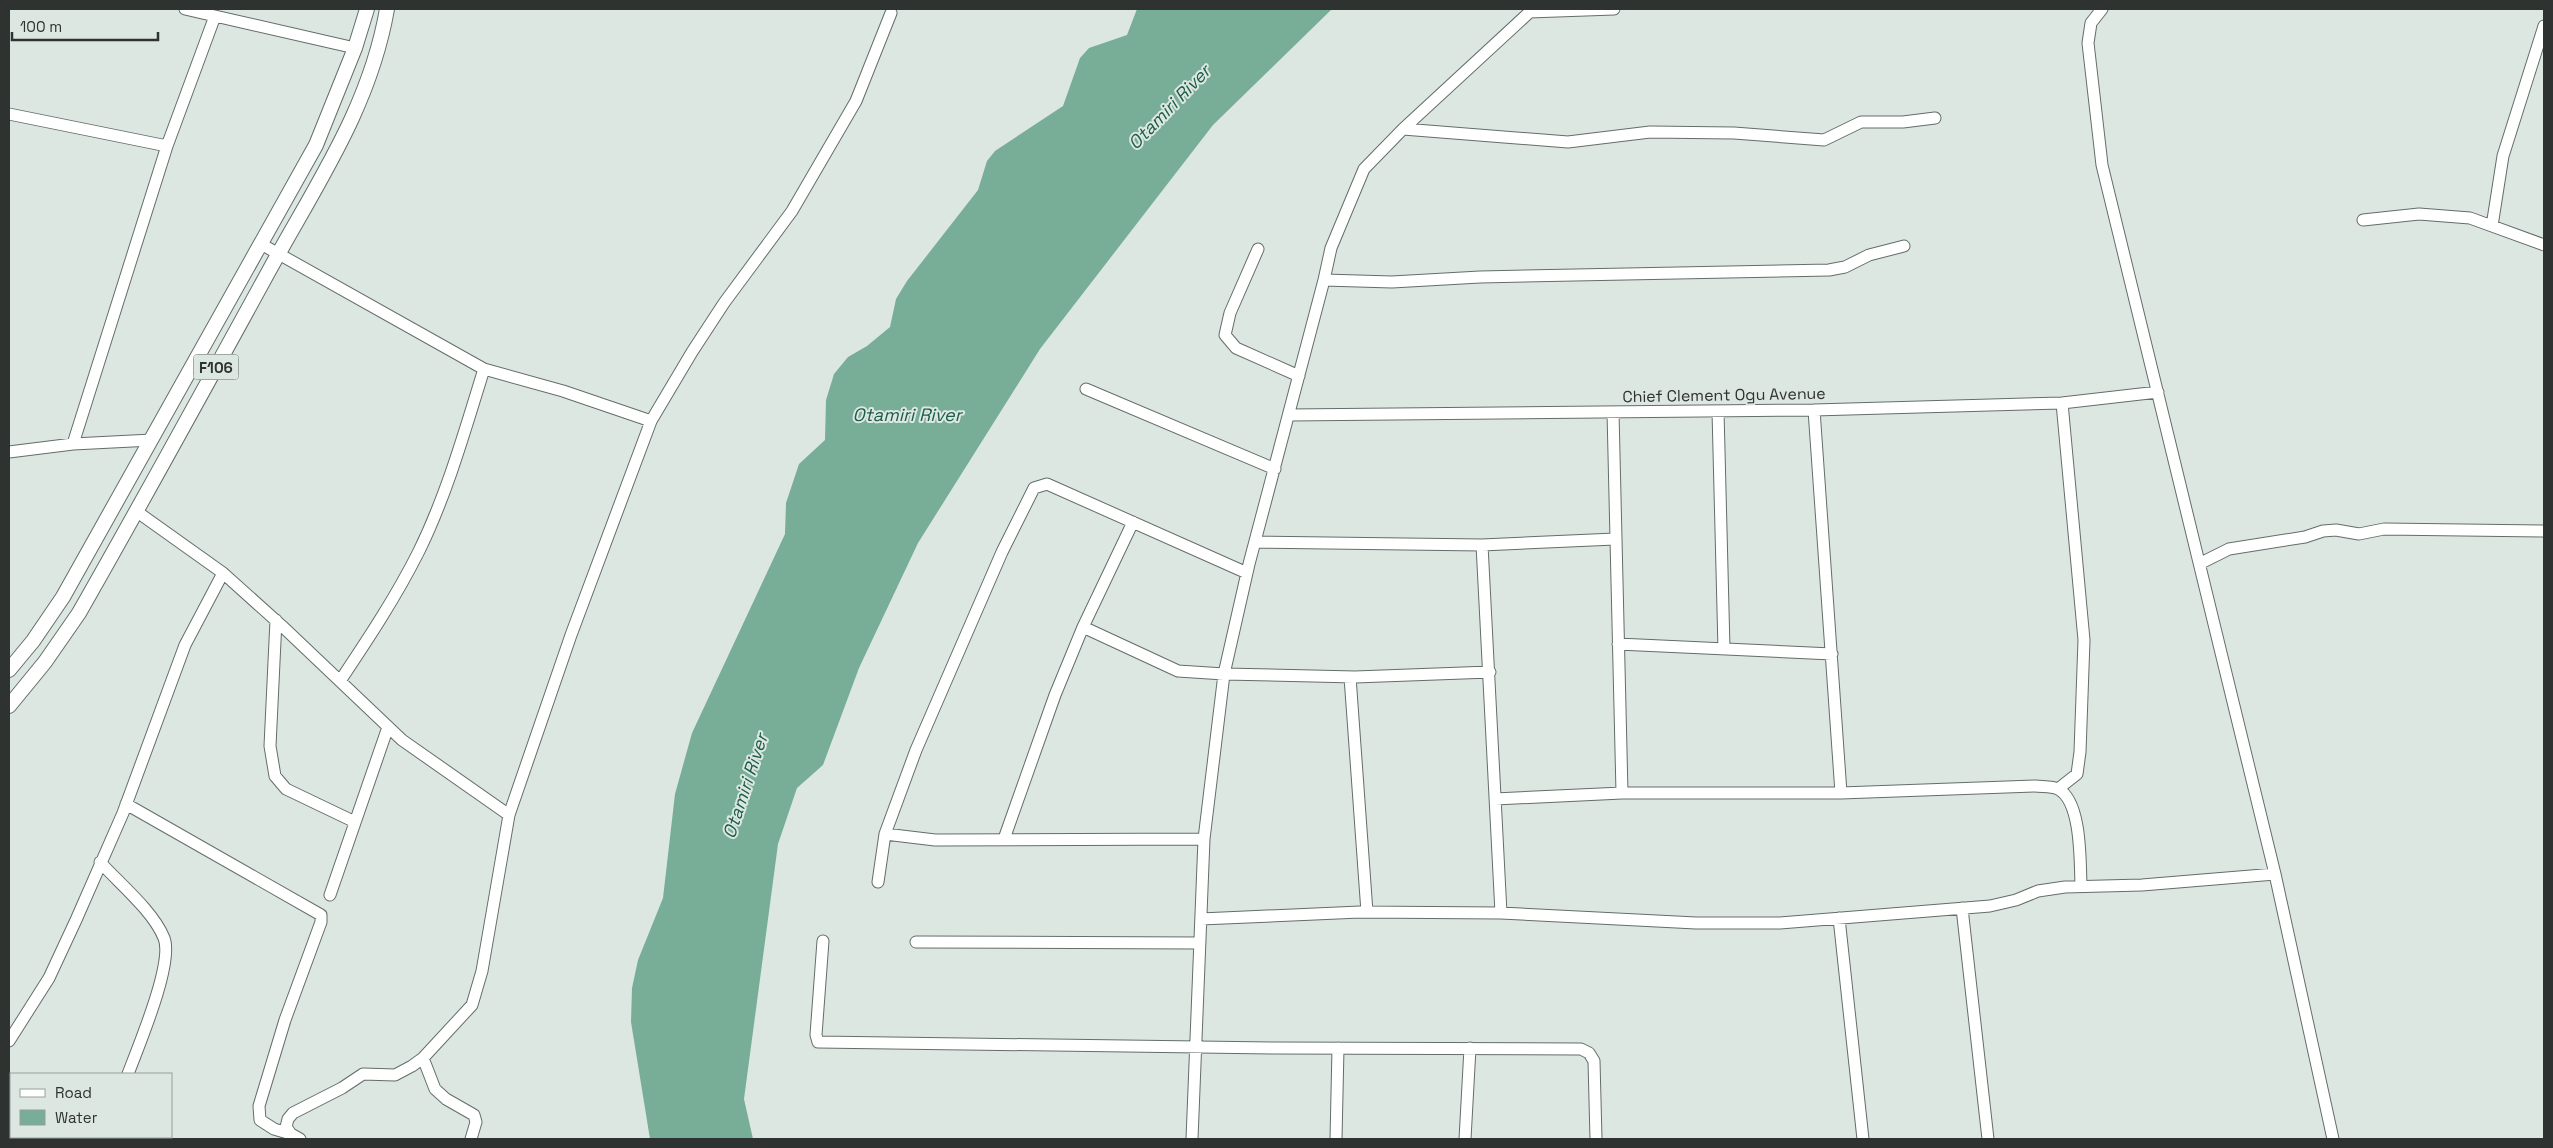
<svg xmlns="http://www.w3.org/2000/svg" width="2553" height="1148" font-family="'Space Grotesk',sans-serif">
<style>
.water{fill:#78ad97}
.lines{fill:none;stroke-linecap:round;stroke-linejoin:round}
.minor-casing{stroke:#646d69;stroke-width:13}
.major-casing{stroke:#646d69;stroke-width:16}
.minor{stroke:#fff;stroke-width:11}
.major{stroke:#fff;stroke-width:14}
.labels{text-anchor:middle;dominant-baseline:central;stroke-width:4;stroke-linejoin:round;paint-order:stroke}
.shield{fill:#dce7e2;stroke:#626865;stroke-width:1}
.shield-label{font-size:15px;font-weight:bold;fill:#2e3230}
.street-label{font-size:16px;fill:#2e3230;stroke:#dce7e2}
.water-label{font-size:18px;font-style:italic;fill:#1b5d47;stroke:#dce7e2}
</style>
<rect width="100%" height="100%" fill="#dce7e2"/>
<!-- water -->
<path class="water" d="M1137 9H1332L1213 125 1040 349 918 543 859 668 823 765 797 788 778 844 744 1099 753 1139H650L631 1022 632 988 638 960 663 898 675 794 692 733 785 534 786 503 799 464 825 440 826 400 834 374 848 357 867 346 890 327 896 299 907 281 978 190 987 161 995 151 1063 106 1080 58 1089 48 1127 35Z"/>
<g class="lines">
<defs>
<path id="minor" d="M2102 9 2091 23 2088 43 2102 165 2275 874 2333 1139
M1529 12 1614 9
M215 16 355 48
M9 114 167 146
M1403 129 1568 142 1650 132 1734 133 1824 140 1861 122H1903L1935 118
M2363 220 2419 214 2470 218 2544 245
M2492 226 2503 156 2544 26
M261 244 484 369C465 430 447 494 419 551 396 597 368 639 340 681
M1258 249 1230 313 1225 335 1236 348 1299 376
M1324 280 1392 282 1480 277 1829 270 1845 267 1869 255 1904 246
M484 369 563 391 651 421
M1086 389 1275 469
M1814 410 1841 793
M1718 411 1724 649
M1613 412 1622 793
M1289 415 1814 410 2062 403 2158 392
M73 444 167 146 215 16 185 9
M9 452 73 444 152 440
M136 511 223 573 282 626 402 740 509 815
M1255 542 1482 545 1615 539
M1482 545 1501 913
M2201 563 2229 549 2305 537 2323 531 2336 530 2359 534 2384 529 2544 531
M276 620 270 746 275 776 286 789 355 822
M1083 627 1178 671 1224 674 1355 677 1490 672
M1618 644 1832 654
M1350 677 1367 912
M2058 789 2077 774 2080 752 2084 640 2062 403
M1495 799 1622 793H1841L2035 786C2042 787 2052 786 2058 789 2082 801 2080 863 2081 886
M126 804 321 915V922L285 1020 259 1106 260 1120 274 1129 291 1134
M885 834 935 840 1204 839
M1004 839 1055 695 1083 627 1133 522
M100 862C120 884 153 911 164 938 174 963 138 1047 128 1074
M878 882 885 834 916 750 1002 552 1034 488 1047 484 1247 573
M330 895 388 727
M1962 908 1988 1139
M1839 918 1863 1139
M1201 919 1360 912 1501 913 1696 923H1780L1990 906 2016 900 2038 891 2065 887 2142 885 2275 874
M823 941 816 1035 818 1042 1274 1048 1581 1049 1589 1053 1594 1061 1596 1139
M916 942 1200 943
M9 1041 49 978 76 920 123 813 185 645 223 573
M423 1058 435 1089 446 1099 474 1115 476 1122 471 1139
M106 1139V1137
M300 1139 291 1134 286 1127 288 1119 293 1113 342 1088 363 1074 395 1075 412 1066 423 1058 472 1005 482 971 509 815 571 635 651 421 692 352 724 303 792 211 856 101 891 13
M1192 1139 1204 839 1224 674 1249 564 1324 280 1331 248 1364 169 1403 129 1533 9
M1336 1139 1338 1048
M1465 1139 1470 1048"/>
<path id="major" d="M9 670 33 641 63 597 316 145 355 48 367 9
M9 706 45 662 79 613C144 499 207 384 270 269 317 183 370 107 387 9"/>
</defs>
<!-- minor casing -->
<use href="#minor" class="minor-casing"/>
<!-- major casing -->
<use href="#major" class="major-casing"/>
<!-- minor -->
<use href="#minor" class="minor"/>
<!-- major -->
<use href="#major" class="major"/>
</g>
<g class="labels">
<!-- shield labels -->
<rect class="shield" x="193.5" y="354.5" width="45" height="25" rx="4"/>
<g class="shield-label">
<text x="216" y="367">F106</text>
</g>
<!-- street labels -->
<g class="street-label">
<text transform="translate(1724 395) rotate(-1)">Chief Clement Ogu Avenue</text>
</g>
<!-- water labels -->
<g class="water-label">
<text transform="translate(1169 107) rotate(-46)">Otamiri River</text>
<text x="907" y="414">Otamiri River</text>
<text transform="translate(745 786) rotate(-72)">Otamiri River</text>
</g>
</g>
<!-- border -->
<rect width="2553" height="1148" fill="none" stroke="#2e3230" stroke-width="20"/>
<!-- legend -->
<rect x="10" y="1073" width="162" height="65" fill="#dce7e2" stroke="#969f9b"/>
<rect x="20" y="1089" width="25" height="8" fill="#ffffff" stroke="#969f9b"/>
<text x="55" y="1098" font-size="15" fill="#2e3230">Road</text>
<rect x="20" y="1110" width="25" height="15" fill="#78ad97" stroke="#969f9b"/>
<text x="55" y="1123" font-size="15" fill="#2e3230">Water</text>
<!-- scale -->
<path d="M12 32v8h146v-8" fill="none" stroke="#2e3230" stroke-width="2.5"/>
<text x="20" y="32" font-size="15" fill="#2e3230" stroke="#dce7e2" stroke-width="4" paint-order="stroke">100 m</text>
</svg>
